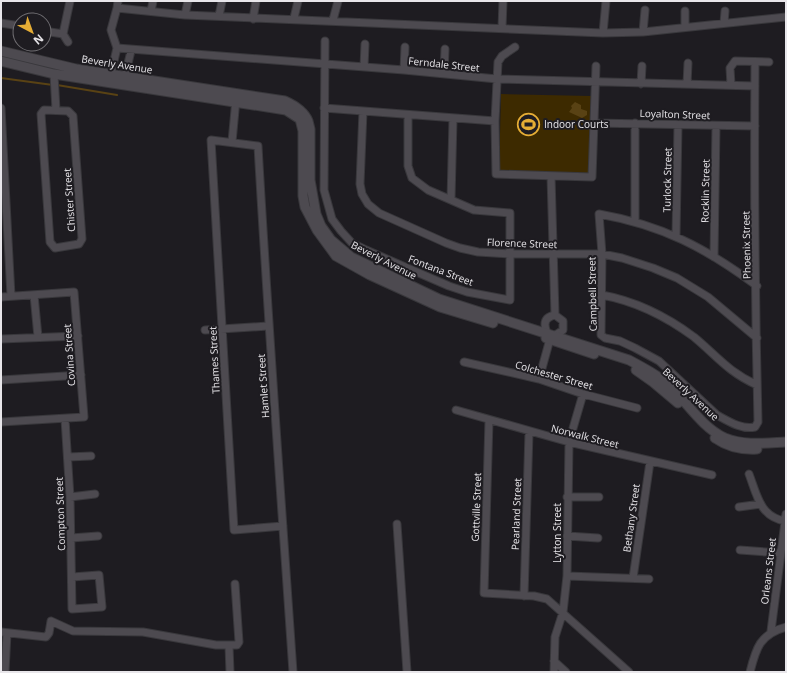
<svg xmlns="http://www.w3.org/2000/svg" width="787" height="673" font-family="'Open Sans',sans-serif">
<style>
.green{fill:#3d2a00}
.water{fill:#594214}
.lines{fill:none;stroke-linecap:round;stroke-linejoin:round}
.stream{stroke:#594214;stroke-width:2}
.minor-casing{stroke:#39383c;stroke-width:9}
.tertiary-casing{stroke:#39383c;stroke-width:11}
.minor{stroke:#4d4a50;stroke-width:7}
.tertiary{stroke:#4d4a50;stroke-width:9}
.labels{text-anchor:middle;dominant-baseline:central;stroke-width:4;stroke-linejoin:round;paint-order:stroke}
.street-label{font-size:10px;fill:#e8e6ea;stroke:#1e1c21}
.poi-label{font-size:10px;fill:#e8e6ea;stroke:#1e1c21;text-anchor:start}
</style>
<rect width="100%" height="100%" fill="#1e1c21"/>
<!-- green -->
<path class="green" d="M501 94 591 96 589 176 499 174Z"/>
<!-- water -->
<path class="water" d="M575 102 581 105V109L587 111V115L582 118 569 112 572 108 571 106Z"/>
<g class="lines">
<!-- stream -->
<path class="stream" d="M1 78 53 85
M57 85 117 95"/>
<defs>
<path id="minor" d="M118 1 117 8 185 15 603 33 643 32 786 17
M117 8 111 30 117 48
M151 11 153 1
M185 15 188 1
M219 16 222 1
M294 18 298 1
M253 19 256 1
M333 20 338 1
M1 23 20 26
M724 23 725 11
M685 27V11
M502 28 503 1
M44 31 63 34 68 42
M643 32 645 10
M603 33 606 1
M63 34 70 1
M325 41 324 190 332 219 341 231 352 243 366 250 449 286 467 292 510 300V213L474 210 428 190 412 178 408 166V116
M515 47 502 56 498 62 495 121 496 174 592 177 596 66
M755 62C754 182 755 302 758 422L755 427C742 430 728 421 717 415L659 361 635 348 620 341 605 338 601 335 602 254 599 214C662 225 706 248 757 286
M364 67 365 44
M404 70 405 47
M444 73 445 49
M54 74 56 110
M110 78 117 48 404 70 497 79 755 86
M124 80 131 51
M641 84 642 66
M687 84 688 63
M731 85 730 68 735 61 769 62
M1 108 11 296
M324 108 495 121
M44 110 68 111 73 116 82 239 79 244 55 248 50 242 41 114Z
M363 111 360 184 362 194 368 204 379 213 446 243 460 248 478 252 512 254H602L622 258 653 268 677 278 708 297 757 338
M594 123 755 126
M232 142 236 99
M551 176 555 315
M451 200 453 119
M635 221V123
M676 236 678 125
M714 257 716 126
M34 295 38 337
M602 295C635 301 667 317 694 337 717 356 728 372 757 385
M1 297 74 292 84 417 1 422
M555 315 563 321V330L550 339C545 329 540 318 555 315Z
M205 330 268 326
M1 339 78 336
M464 362 539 379 583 394 637 408
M539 379 550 339
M1 380 81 375
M456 410 569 442 712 475
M65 419 70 497 72 609 102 607 99 575 72 577
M489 420 484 593 534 596 547 599 629 672
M68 457 91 456
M749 474C757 495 760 517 785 521
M70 497 95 494
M567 497H599
M739 507 761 504
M397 524 407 672
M283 526 234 530 211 140 258 146C268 322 281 497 293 672
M567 536 598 538
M71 538 98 536
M740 550 780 553
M567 576 649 579
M633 578 650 462
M524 596 529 432
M771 631 786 514
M1 632 46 637 49 633 51 621 73 631 143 632 216 645H237L239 642 235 584
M229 646 230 672
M554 661 566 672
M5 672 7 633
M554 672 555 637 563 612 567 576 569 442 583 394
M750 672C756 648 760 634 786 627"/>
<path id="tertiary" d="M1 51 76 69 285 101C294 105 304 111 308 121L310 129V180L316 214 321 226 331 240 351 257 439 299 629 360C644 368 659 376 671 387 688 404 703 428 725 438 744 446 766 443 786 442
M1 61 54 74 286 110 300 119 303 131V196L305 207 317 230 336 256 370 275 440 307 493 323
M546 338 594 354
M636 370 653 382 678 403
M715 438C728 447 741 450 757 449"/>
</defs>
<!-- minor casing -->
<use href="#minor" class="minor-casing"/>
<!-- tertiary casing -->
<use href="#tertiary" class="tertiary-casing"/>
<!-- minor -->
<use href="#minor" class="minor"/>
<!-- tertiary -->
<use href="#tertiary" class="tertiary"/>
</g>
<!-- icons -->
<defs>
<symbol id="stadium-ring" viewBox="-11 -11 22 22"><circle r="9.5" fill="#1e1c21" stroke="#e5ad35" stroke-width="1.5"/><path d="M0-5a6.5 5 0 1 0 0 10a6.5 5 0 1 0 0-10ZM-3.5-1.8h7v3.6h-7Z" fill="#e5ad35"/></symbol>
</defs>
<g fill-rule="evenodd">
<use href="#stadium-ring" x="516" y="112" width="25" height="25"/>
</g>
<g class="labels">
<!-- street labels -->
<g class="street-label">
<text transform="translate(117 64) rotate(9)">Beverly Avenue</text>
<text transform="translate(444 64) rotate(6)">Ferndale Street</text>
<text transform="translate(675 114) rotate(2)">Loyalton Street</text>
<text transform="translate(667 180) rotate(-89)">Turlock Street</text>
<text transform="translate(705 191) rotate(-89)">Rocklin Street</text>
<text transform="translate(69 200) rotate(-94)">Chister Street</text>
<text transform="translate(522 243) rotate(2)">Florence Street</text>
<text transform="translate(746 245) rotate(-91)">Phoenix Street</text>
<text transform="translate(384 260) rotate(27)">Beverly Avenue</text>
<text transform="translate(441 270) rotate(21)">Fontana Street</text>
<text transform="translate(592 294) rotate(-91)">Campbell Street</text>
<text transform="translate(69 355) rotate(-94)">Covina Street</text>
<text transform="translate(214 360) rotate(-93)">Thames Street</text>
<text transform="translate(554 375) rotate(16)">Colchester Street</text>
<text transform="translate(263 386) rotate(-94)">Hamlet Street</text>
<text transform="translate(691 394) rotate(43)">Beverly Avenue</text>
<text transform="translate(585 436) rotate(14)">Norwalk Street</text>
<text transform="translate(476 507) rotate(-88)">Gottville Street</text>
<text transform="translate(60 514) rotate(-92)">Compton Street</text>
<text transform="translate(516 514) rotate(-88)">Pearland Street</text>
<text transform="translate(631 518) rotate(-82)">Bethany Street</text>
<text transform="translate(557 533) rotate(-90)">Lytton Street</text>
<text transform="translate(768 571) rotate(-83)">Orleans Street</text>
</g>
<!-- poi labels -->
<g class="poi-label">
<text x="544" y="124">Indoor Courts</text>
</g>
</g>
<!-- border -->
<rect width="787" height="673" fill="none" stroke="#e8e6ea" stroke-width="4"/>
<!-- north arrow -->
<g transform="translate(32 32) rotate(139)"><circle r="19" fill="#1e1c21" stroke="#6f6d71"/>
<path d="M0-3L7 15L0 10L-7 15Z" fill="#e5ad35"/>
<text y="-6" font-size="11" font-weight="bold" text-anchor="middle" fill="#e8e6ea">N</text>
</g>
</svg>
